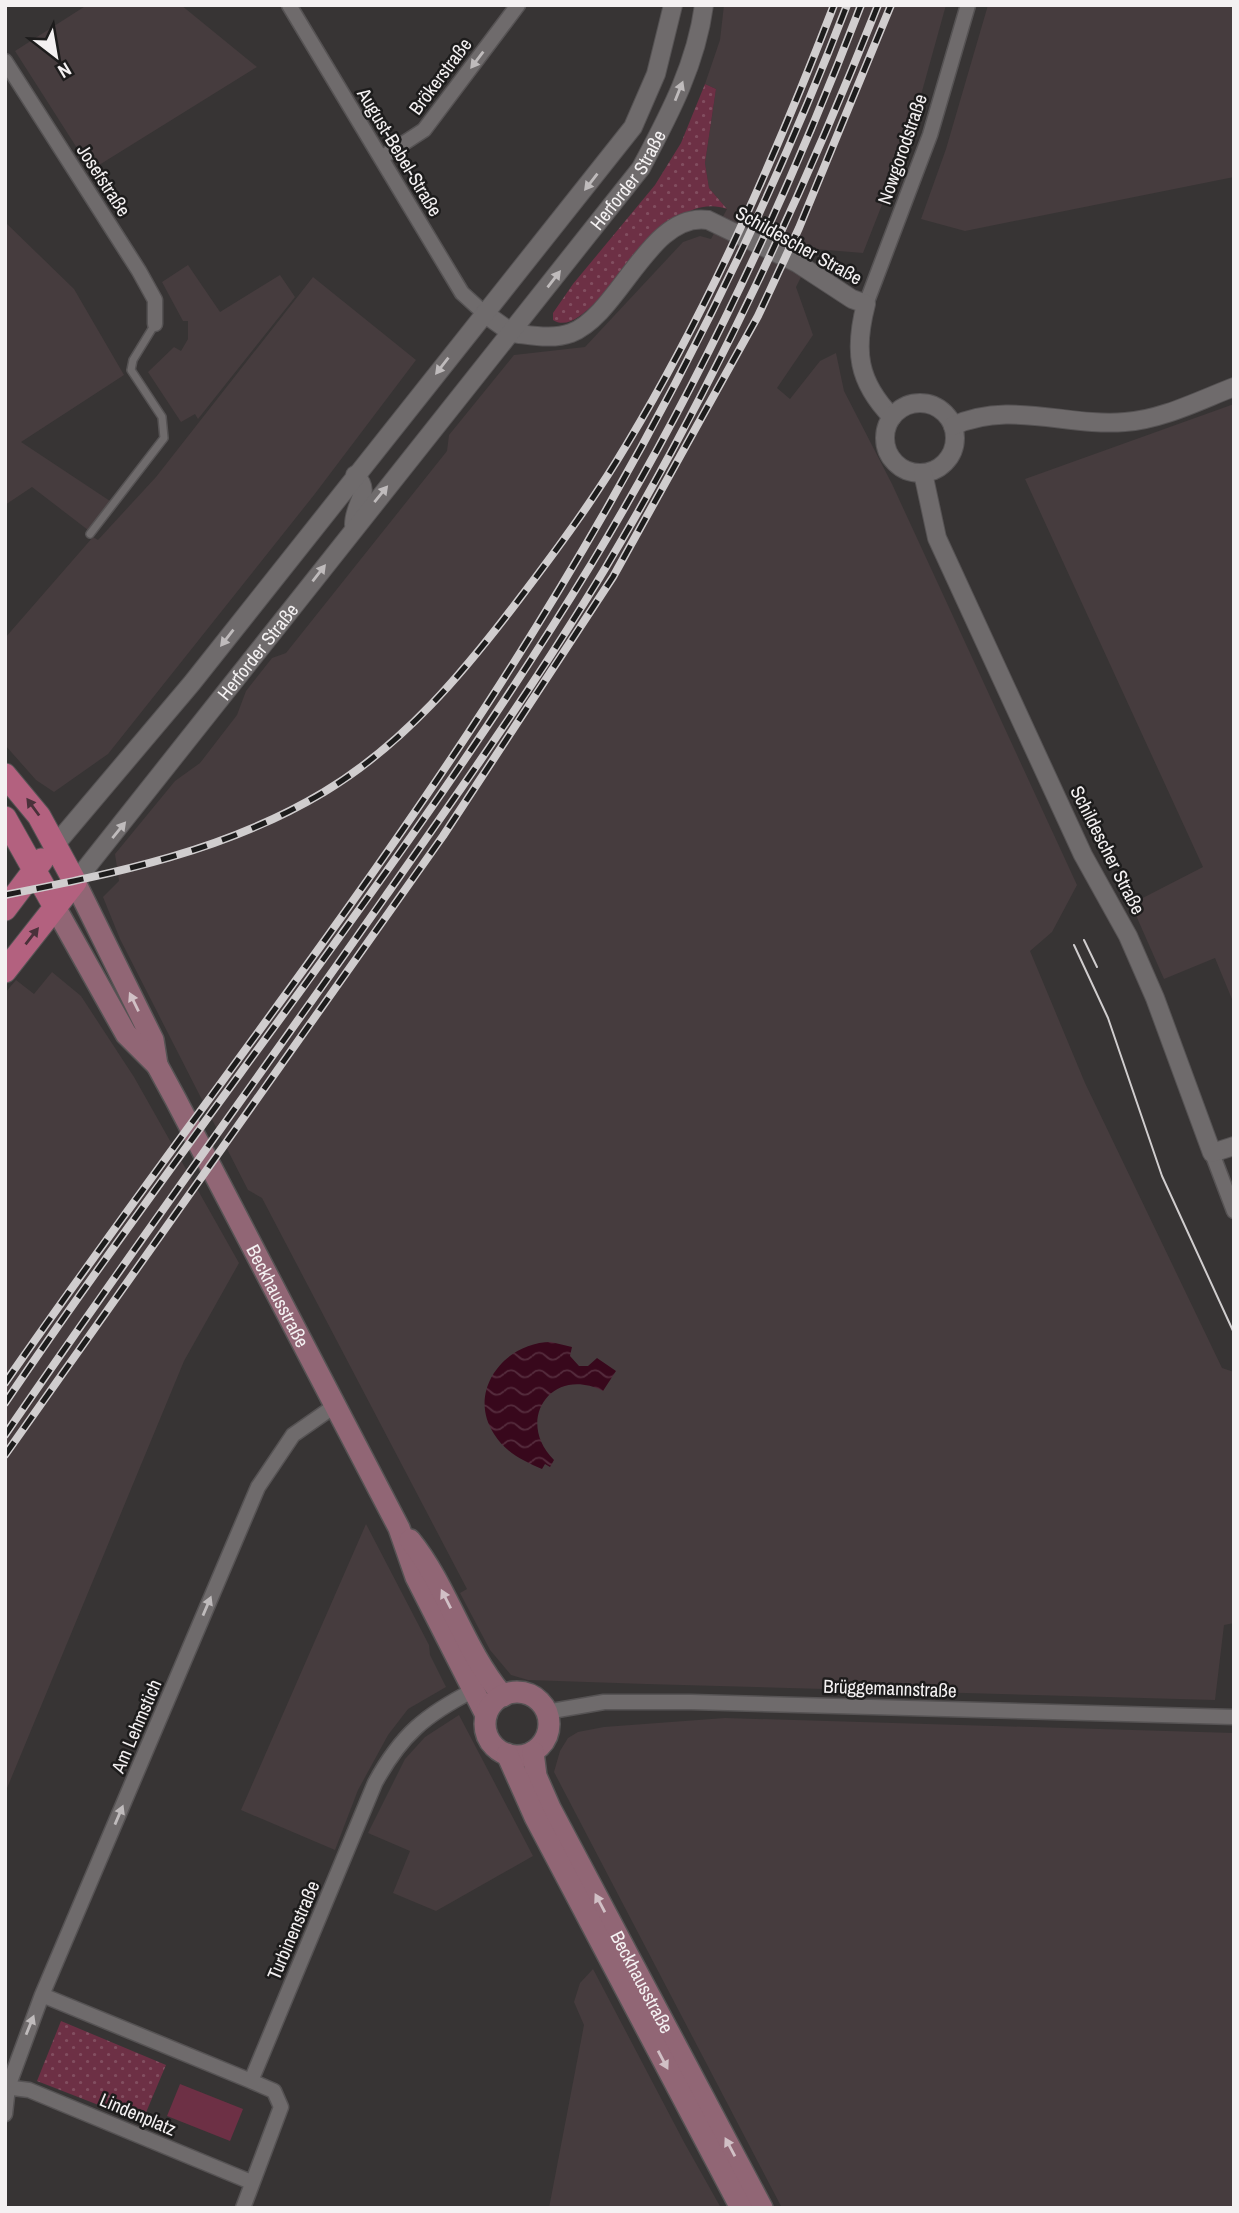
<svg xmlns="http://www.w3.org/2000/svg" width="1239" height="2213" font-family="'Archivo Narrow',sans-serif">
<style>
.built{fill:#463c3e}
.grass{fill:url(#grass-dots)}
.pitch{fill:#6d3045}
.water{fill:url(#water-waves)}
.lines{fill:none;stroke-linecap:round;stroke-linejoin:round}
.service-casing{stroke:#565354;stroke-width:10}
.minor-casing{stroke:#565354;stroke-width:17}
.tertiary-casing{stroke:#565354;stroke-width:20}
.secondary-casing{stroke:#565354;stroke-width:24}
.primary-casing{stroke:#565354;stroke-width:25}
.service{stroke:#6f6b6c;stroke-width:7}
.minor{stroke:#6f6b6c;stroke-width:14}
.tertiary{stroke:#6f6b6c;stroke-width:18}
.secondary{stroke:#916675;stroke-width:21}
.primary{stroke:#b3617f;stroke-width:23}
.tram{stroke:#d0cdce;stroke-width:2}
.rail-casing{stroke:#d0cdce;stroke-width:8}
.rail{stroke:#1d1c1c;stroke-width:5;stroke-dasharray:16;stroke-linecap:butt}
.oneway{fill:#bfbbbc}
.oneway2{fill:#4a313a}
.oneway3{fill:#d1c0c6}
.labels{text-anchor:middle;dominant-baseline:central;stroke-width:5;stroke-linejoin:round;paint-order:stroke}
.street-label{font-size:19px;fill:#f4f1f2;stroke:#1d1c1c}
</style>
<defs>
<pattern id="grass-dots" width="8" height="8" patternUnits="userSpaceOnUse" patternTransform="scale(1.75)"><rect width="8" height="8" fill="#6d3045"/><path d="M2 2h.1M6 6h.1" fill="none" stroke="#824e60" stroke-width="1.8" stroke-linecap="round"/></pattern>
<pattern id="water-waves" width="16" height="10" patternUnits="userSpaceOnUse" patternTransform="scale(1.75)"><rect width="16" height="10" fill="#38081c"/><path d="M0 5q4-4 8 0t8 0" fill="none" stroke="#552c3d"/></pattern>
</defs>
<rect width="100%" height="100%" fill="#373434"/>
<!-- built -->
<path class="built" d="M87 5H181L257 67 91 170 15 51Z
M724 5H946L911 131 863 253 815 249 796 287 813 335 777 388 790 399 820 361 836 353 844 391 892 484 1077 885 1052 932 1030 951 1085 1083 1198 1318 1222 1368 1234 1372V1623L1224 1625 1215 1700 646 1684 528 1680 511 1675 490 1650 460 1593 467 1589 262 1198 248 1190 120 939 103 897 119 881 115 854 175 781 200 763 237 715 246 691 272 658 286 653 447 451 449 435 514 355 585 347 683 242 700 236 711 239 727 209 709 188 705 163 716 89 705 84 720 40Z
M988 5H1234V177L965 231 921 219 946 149Z
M5 222 74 289 124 375 21 442 110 501 88 530 32 487 5 505Z
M188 265 220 312 280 275 295 297 198 419 195 414 181 422 148 372 174 347 181 351 188 339V321H183L162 282Z
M313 277 416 360 314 495 108 754 54 792 36 780 5 745V638L93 537 98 540 156 477Z
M1234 404V1004L1215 958 1164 979 1131 904 1203 867 1025 479Z
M52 972 81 996 134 1077 239 1263 184 1361 5 1793V993L16 980 34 994Z
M366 1524 429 1645 430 1655 446 1687 408 1709 388 1735 358 1790 335 1850 241 1810Z
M459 1715 533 1856 436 1911 393 1893 410 1851 368 1833 405 1759 425 1737Z
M725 1718 1234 1733V2208H782L554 1772 560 1751 568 1738 578 1732 604 1727Z
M593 1969 685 2144 721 2208H549L584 2025 574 2002 580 1983Z"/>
<!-- grass -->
<path class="grass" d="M705 84 716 89 705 163 709 188 727 209C655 184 594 346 553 320V313L573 284 655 185 681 143Z
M61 2021 166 2065 142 2122 37 2081Z"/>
<!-- pitch -->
<path class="pitch" d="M180 2084 243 2109 230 2141 167 2116Z"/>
<!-- water -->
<path class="water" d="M551 1342 572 1347 570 1356 579 1366H588L597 1358 616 1371 603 1391C552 1365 514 1420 554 1460L550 1467 545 1464 542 1469C523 1461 505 1452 494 1434 466 1391 505 1342 551 1342Z"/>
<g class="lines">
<defs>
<path id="service" d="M90 534 164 438 162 417 131 370 133 360 155 324"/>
<path id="minor" d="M289 5 462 293 484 313
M5 61 139 271 155 300V324
M381 158 424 130 518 5
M866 304 930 135 968 5
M1212 1153 1234 1211
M546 1712 604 1702H691L1234 1717
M42 1995 251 2081
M5 2087 29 2090 251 2182
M5 2114 8 2087 42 1995 258 1487 293 1435 336 1405
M243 2208 281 2107 274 2091 251 2081 375 1783C401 1735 425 1715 474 1690"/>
<g id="tertiary">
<path d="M484 313 512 333"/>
<path d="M512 333C531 335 552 340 571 333 620 314 650 211 708 220L797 263 852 299 866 304C854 350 857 381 892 417"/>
<circle cx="920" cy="438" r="35"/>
<path d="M953 426C1009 400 1067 427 1125 422 1161 420 1200 400 1234 387"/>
<path d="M923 473 937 538 1083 855 1128 936 1155 998 1212 1153 1234 1146"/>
<path d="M354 525C354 502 373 493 355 475"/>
<path d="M56 844 192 683 633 127 656 74 673 5"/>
<path id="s1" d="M75 882 641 168C669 115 696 65 704 5"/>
</g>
<g id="secondary">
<path d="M75 882 153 1040 157 1065"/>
<path id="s2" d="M55 907 126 1034 157 1065 176 1100 399 1528 416 1577 486 1715"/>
<path d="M410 1540C448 1587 463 1649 503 1696"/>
<circle cx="517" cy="1724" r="32"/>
<path id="s3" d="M533 1752 536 1776 550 1808 762 2208"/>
<path d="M507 1754 535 1817 741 2208"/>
</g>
<path id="primary" d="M5 775 39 816 75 882 5 971
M5 818 55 907
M5 909 42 860"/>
</defs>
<!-- service casing -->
<use href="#service" class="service-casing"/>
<!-- minor casing -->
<use href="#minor" class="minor-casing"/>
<!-- tertiary casing -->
<use href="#tertiary" class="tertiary-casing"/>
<!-- secondary casing -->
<use href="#secondary" class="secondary-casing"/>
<!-- primary casing -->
<use href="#primary" class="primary-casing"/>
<!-- service -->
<use href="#service" class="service"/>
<!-- minor -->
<use href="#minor" class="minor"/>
<!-- tertiary -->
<use href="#tertiary" class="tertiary"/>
<!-- secondary -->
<use href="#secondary" class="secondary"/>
<!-- primary -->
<use href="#primary" class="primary"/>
<!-- tram -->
<path class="tram" d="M1084 940 1097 967
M1074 945 1108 1018 1162 1176 1234 1333"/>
<defs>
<path id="rail" d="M5 895C116 873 226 851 324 792 404 744 464 672 520 598 558 548 595 498 627 444 710 306 776 155 834 5
M5 1383C162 1156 335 938 486 706 630 485 752 252 847 5
M5 1403C197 1120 414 855 592 563 699 386 787 198 861 5
M5 1435C129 1254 259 1077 385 897 461 789 538 680 606 567 713 387 801 199 878 5
M5 1455 443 836 613 577 758 316 799 228 891 5"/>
</defs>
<!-- rail casing -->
<use href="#rail" class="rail-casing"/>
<!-- rail -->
<use href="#rail" class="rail"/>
</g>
<!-- one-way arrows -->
<defs><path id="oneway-solid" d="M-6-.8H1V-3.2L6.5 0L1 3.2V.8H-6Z" transform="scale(1.75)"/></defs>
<g class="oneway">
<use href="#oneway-solid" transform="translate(477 60) rotate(127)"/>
<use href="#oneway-solid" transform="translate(679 91) rotate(-68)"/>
<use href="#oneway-solid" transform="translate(591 182) rotate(128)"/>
<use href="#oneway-solid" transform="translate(554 279) rotate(-52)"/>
<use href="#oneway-solid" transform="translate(442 366) rotate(128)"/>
<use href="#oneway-solid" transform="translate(381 494) rotate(-51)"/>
<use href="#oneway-solid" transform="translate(319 573) rotate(-52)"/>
<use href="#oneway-solid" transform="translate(227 638) rotate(128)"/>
<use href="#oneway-solid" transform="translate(119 830) rotate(-51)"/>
<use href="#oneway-solid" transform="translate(207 1606) rotate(-67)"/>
<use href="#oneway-solid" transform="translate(119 1815) rotate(-67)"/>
<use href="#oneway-solid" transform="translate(30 2025) rotate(-68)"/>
</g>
<g class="oneway2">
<use href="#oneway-solid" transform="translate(33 807) rotate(-126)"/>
<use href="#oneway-solid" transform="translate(32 936) rotate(-52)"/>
</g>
<g class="oneway3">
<use href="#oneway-solid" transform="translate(134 1002) rotate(-116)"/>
<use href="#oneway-solid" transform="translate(446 1599) rotate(-117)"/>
<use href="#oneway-solid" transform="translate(600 1903) rotate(-118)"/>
<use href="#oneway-solid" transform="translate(663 2060) rotate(62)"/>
<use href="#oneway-solid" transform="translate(730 2147) rotate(-118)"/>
</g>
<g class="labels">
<!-- street labels -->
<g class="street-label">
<text transform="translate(440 76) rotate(-53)">Brökerstraße</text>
<text transform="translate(902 149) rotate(-71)">Nowgorodstraße</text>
<text transform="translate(400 152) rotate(59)">August-Bebel-Straße</text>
<text stroke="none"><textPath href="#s1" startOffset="894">Herforder Straße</textPath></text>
<text transform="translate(104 180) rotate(57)">Josefstraße</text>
<text transform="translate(799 245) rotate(29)">Schildescher Straße</text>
<text stroke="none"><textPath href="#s1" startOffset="294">Herforder Straße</textPath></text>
<text transform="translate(1108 850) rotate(63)">Schildescher Straße</text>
<text stroke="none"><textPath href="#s2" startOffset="450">Beckhausstraße</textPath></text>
<text transform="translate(890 1688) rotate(2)">Brüggemannstraße</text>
<text transform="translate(136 1726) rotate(-67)">Am Lehmstich</text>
<text transform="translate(293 1930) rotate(-67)">Turbinenstraße</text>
<text stroke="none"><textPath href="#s3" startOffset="256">Beckhausstraße</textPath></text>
<text transform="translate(138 2114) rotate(23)">Lindenplatz</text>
</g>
</g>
<!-- border -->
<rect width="1239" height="2213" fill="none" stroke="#f4f1f2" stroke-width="14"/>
<!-- north arrow -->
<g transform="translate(56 56) rotate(149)" stroke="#1d1c1c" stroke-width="5" paint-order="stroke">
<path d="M0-5L12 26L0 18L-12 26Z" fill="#f4f1f2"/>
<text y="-10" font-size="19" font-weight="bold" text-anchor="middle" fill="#f4f1f2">N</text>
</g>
</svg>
